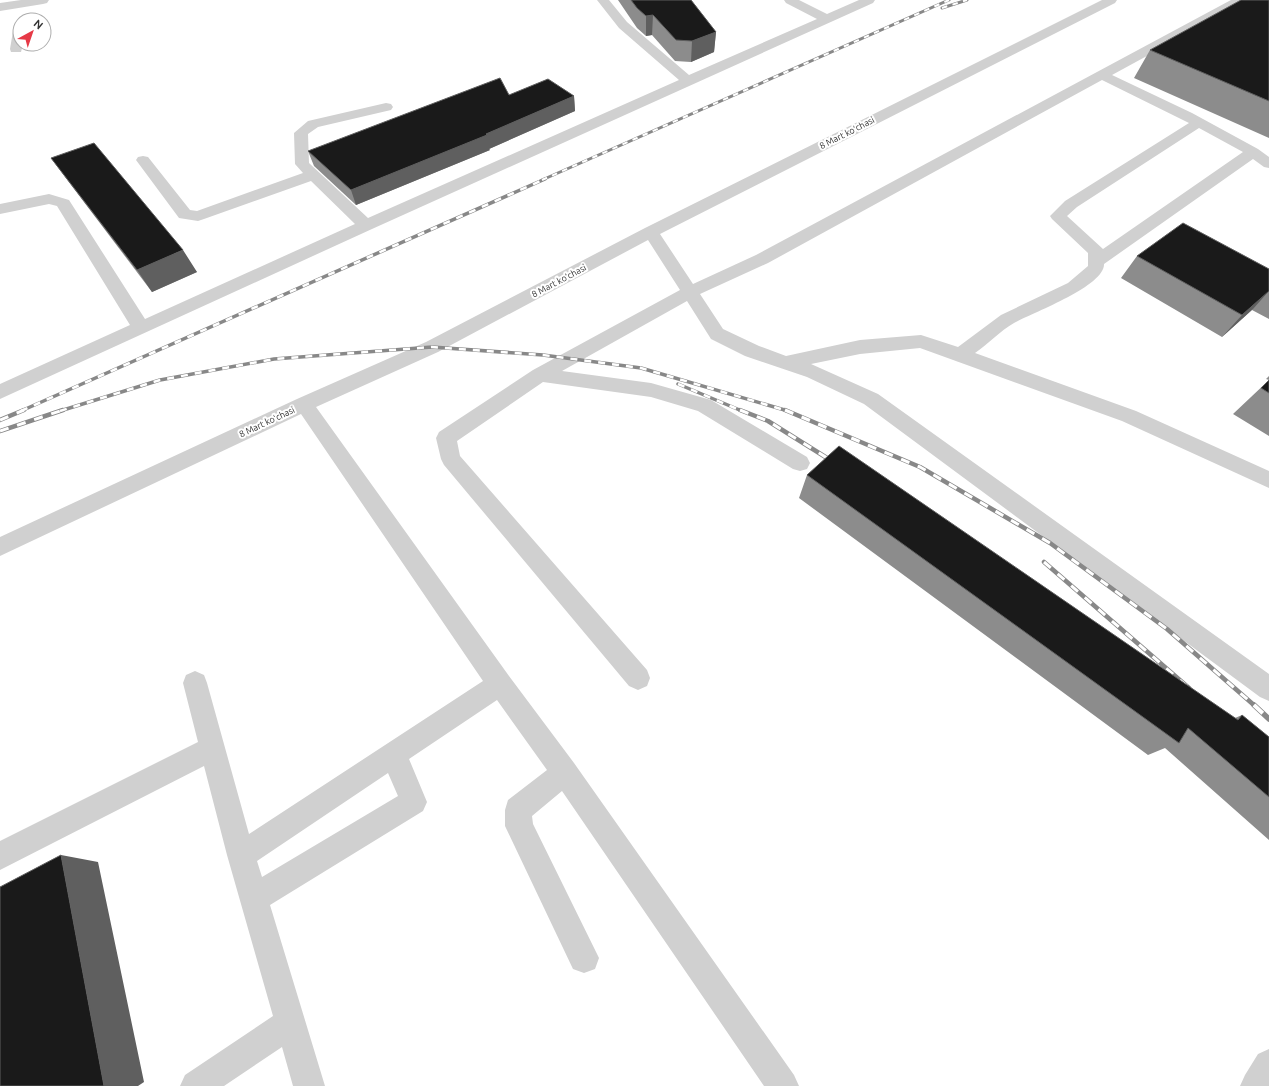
<svg xmlns="http://www.w3.org/2000/svg" width="1269" height="1086" font-family="Ubuntu,sans-serif">
<style>
.lines{fill:none;stroke-linecap:round;stroke-linejoin:round}
.minor{fill:#d0d0d0;fill-rule:evenodd}
.rail-far3-casing{stroke:#888;stroke-width:3}
.rail-far2-casing{stroke:#888;stroke-width:3.5}
.rail-far1-casing{stroke:#888;stroke-width:4.5}
.rail-casing{stroke:#888;stroke-width:5.5}
.rail-far3{stroke:#fff;stroke-width:2;stroke-dasharray:5.5;stroke-linecap:butt}
.rail-far2{stroke:#fff;stroke-width:2.5;stroke-dasharray:7;stroke-linecap:butt}
.rail-far1{stroke:#fff;stroke-width:3;stroke-dasharray:9;stroke-linecap:butt}
.rail{stroke:#fff;stroke-width:4;stroke-dasharray:12;stroke-linecap:butt}
.wall{fill:#8c8c8c}
.shaded-wall{fill:#5f5f5f}
.building{fill:#1a1a1a;stroke:#5f5f5f}
.labels{text-anchor:middle;dominant-baseline:central;stroke-width:4;stroke-linejoin:round;paint-order:stroke}
.far-street-label{font-size:9px;fill:#333;stroke:#fff}
</style>
<rect width="100%" height="100%" fill="#fff"/>
<g class="lines">
<!-- minor -->
<path class="minor" d="M21 0H49L47 3 43 4 0 11V3Z
M597 0H609L627 22 689 75 817 19 786 3 784 0H799L827 14 859 0H875L873 3 372 229 0 399V384L130 325 57 206 49 204 0 214V204L49 194 69 200 145 319 355 224 311 181 204 219 198 221 179 218 136 160 138 157 143 156 148 157 190 210 197 211 303 173 295 164 294 133 308 121 386 103 391 104 393 107 391 110 318 127 308 134 309 163 368 218 679 80 619 28Z
M1102 0H1117L1115 3 660 234 693 284 756 255 1231 0H1246L1244 3 1112 75 1192 113 1258 149 1269 157V168L1264 167 1253 159 1104 264C1105 286 1032 313 1014 323 1000 331 988 344 975 353L1136 411 1269 471V488L1122 421 920 348 860 354 811 364 878 394 1269 674V701L1260 697 864 404 807 377 745 356 711 339 687 301 562 371 651 383 711 400 807 457 810 463 807 469 800 471 793 469 698 411 651 397 543 382 457 441 460 456 647 670 650 678 647 686 638 690 629 686 444 465 441 459 436 438 439 432 533 370 680 290 648 240 438 352 316 407 509 676 574 763 794 1075 799 1086H764L562 791 532 816 533 824 599 958 595 969 584 973 573 969 505 826V810L508 800 547 770 497 700 409 759 427 802 423 811 270 905 325 1086H293L282 1047 224 1086H180L185 1075 273 1016 227 855 204 766 0 870V841L198 742 183 683 186 675 195 671 204 675 207 683 249 834 483 681 301 414 0 556V537L297 399 426 342 645 228ZM1102 80 1189 123 1065 201 1050 216 1052 219 1088 253V266L1068 283 1001 315 958 347 921 335 860 340 786 356 759 346 723 329 700 294 768 263ZM1199 128 1243 152 1103 249 1067 216 1077 207ZM388 773 398 796 262 877 257 861Z
M20 21V44H23L21 52H11L10 49 14 25 16 22Z
M1269 1049V1086H1240L1245 1075 1258 1054Z"/>
<defs>
<path id="rail-far3" d="M942 8 967 0
M542 180 949 0"/>
<path id="rail-far2" d="M678 384 742 411
M21 411 545 179
M60 411 160 380 274 359 432 347 543 355 641 368 788 411"/>
<path id="rail-far1" d="M740 410 768 421 835 463
M785 410 920 467 1050 543 1167 629 1255 706
M0 420 24 410
M0 431 63 410
M1044 562 1189 688"/>
<path id="rail" d="M1254 705 1269 719"/>
</defs>
<!-- rail-far3 casing -->
<use href="#rail-far3" class="rail-far3-casing"/>
<!-- rail-far2 casing -->
<use href="#rail-far2" class="rail-far2-casing"/>
<!-- rail-far1 casing -->
<use href="#rail-far1" class="rail-far1-casing"/>
<!-- rail casing -->
<use href="#rail" class="rail-casing"/>
<!-- rail-far3 -->
<use href="#rail-far3" class="rail-far3"/>
<!-- rail-far2 -->
<use href="#rail-far2" class="rail-far2"/>
<!-- rail-far1 -->
<use href="#rail-far1" class="rail-far1"/>
<!-- rail -->
<use href="#rail" class="rail"/>
</g>
<!-- wall -->
<path class="wall" d="M618 0H691L716 32 714 52 691 62 675 61 652 35 646 36 637 28Z
M1269 0V138L1134 78 1150 50Z
M509 95 574 96 575 111 489 149 490 150 356 205 314 166 308 151Z
M51 158 197 272 152 292 68 181Z
M1137 256 1269 269V319L1252 310 1253 309 1222 337 1121 278Z
M1269 376V436L1233 414 1269 380 1266 379Z
M807 475 1235 718 1242 715 1269 737V840L1165 748 1148 755 799 498Z"/>
<!-- shaded-wall -->
<path class="shaded-wall" d="M653 15 652 35 646 36V16Z
M716 32 714 52 691 62 692 41Z
M574 96 575 111 489 149 490 150 356 205 351 190 486 134Z
M183 250 197 272 152 292 137 270Z
M1269 291 1253 309 1222 337 1242 315Z
M61 855 98 862 144 1082 138 1086H104Z"/>
<!-- building -->
<path class="building" d="M631 0H691L716 32 692 41 676 40 653 15 646 16 637 8Z
M1241 0H1269V101L1150 50Z
M500 78 509 95 548 79 574 96 486 134 487 135 351 190 308 151Z
M94 143 183 250 137 270 51 158Z
M1183 223 1269 269V291L1242 315 1137 256Z
M1269 380V393L1261 388Z
M839 446 1238 720 1242 715 1269 737V797L1188 728 1179 743 807 475Z
M61 855 104 1086H0V887Z"/>
<g class="labels">
<!-- far-street labels -->
<g class="far-street-label">
<text transform="translate(847 133) rotate(-27)">8 Mart koʻchasi</text>
<text transform="translate(559 281) rotate(-28)">8 Mart koʻchasi</text>
<text transform="translate(267 422) rotate(-25)">8 Mart koʻchasi</text>
</g>
</g>
<!-- north arrow -->
<g transform="translate(32 32) rotate(40)"><circle r="19" fill="#ffffff" stroke="#adadad"/>
<path d="M0-3L7 15L0 10L-7 15Z" fill="#e63946"/>
<text y="-6" font-size="11" font-weight="bold" text-anchor="middle" fill="#333333">N</text>
</g>
</svg>
